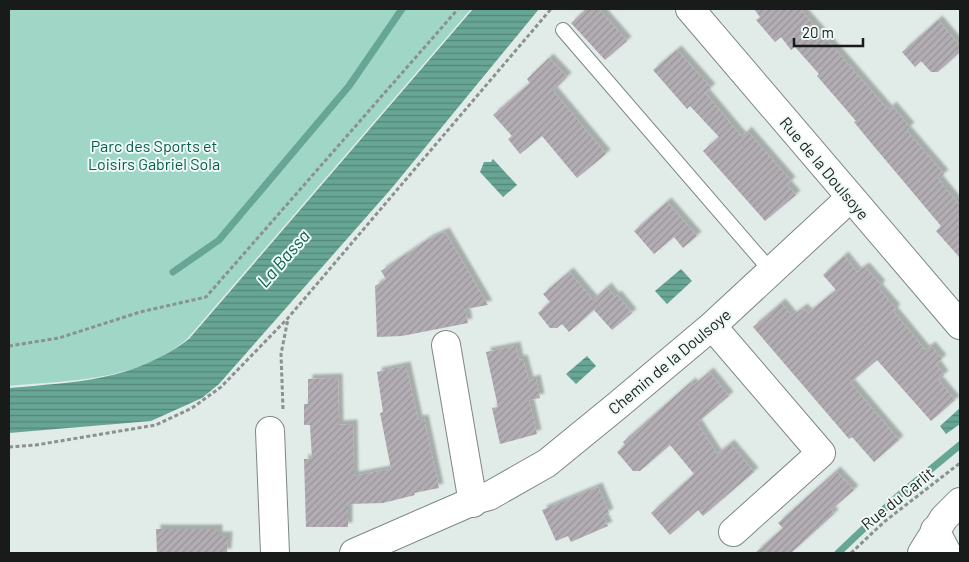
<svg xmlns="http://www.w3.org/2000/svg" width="969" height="562" font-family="Barlow,sans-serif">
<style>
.green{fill:#9fd6c6}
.water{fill:url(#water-rules)}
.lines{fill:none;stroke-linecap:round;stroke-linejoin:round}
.stream{stroke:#67a595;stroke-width:7}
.building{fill:url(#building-hatch);filter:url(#shadow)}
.service-casing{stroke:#7d8784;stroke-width:16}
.minor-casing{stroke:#7d8784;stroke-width:30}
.tertiary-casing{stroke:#7d8784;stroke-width:30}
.path{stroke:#8a918f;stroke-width:3;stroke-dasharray:4 2.5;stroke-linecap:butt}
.service{stroke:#fff;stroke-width:14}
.minor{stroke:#fff;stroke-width:28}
.tertiary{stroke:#fff;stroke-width:28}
.labels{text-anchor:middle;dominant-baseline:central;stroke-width:4;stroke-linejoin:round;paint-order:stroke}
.park-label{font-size:16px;fill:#065e4e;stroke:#eef9f5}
.street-label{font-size:16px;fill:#181b1a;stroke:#eef9f5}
.water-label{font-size:18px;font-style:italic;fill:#0d6251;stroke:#eef9f5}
</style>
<defs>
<pattern id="water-rules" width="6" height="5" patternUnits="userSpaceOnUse" patternTransform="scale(1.25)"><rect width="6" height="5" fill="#67a595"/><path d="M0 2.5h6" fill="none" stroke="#548679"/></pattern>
<pattern id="building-hatch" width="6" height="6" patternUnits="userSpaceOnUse" patternTransform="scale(1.25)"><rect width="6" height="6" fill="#b2acb3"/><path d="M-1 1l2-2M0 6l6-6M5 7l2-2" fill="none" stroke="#989399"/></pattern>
<filter id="shadow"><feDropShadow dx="4.5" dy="-4.5" stdDeviation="1" flood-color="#0004"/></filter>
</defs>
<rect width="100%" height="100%" fill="#e1ebe8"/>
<!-- green -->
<path class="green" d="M9 9H471L187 339C179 345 170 352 161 357 116 381 59 381 9 386Z"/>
<!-- water -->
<path class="water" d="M473 9H539L391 189 219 384 202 398 151 421 9 433V388C77 382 133 381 189 339Z
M493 159 517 185 503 197 480 172 484 162H491Z
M681 269 692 281 667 304 655 291Z
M587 356 596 366 576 384 566 374Z
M960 408V424L946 434 940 426Z"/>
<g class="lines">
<!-- stream -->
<path class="stream" d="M173 272 219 240 349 86 402 9
M838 553 897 497 960 445"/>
</g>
<!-- building -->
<path class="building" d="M586 9H599L627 41 605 60 571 23Z
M754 9H800L888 110 892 106 910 127 906 130 944 174 938 179 960 206V258L936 231 941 226 872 144 854 122 856 121 817 76 819 74 795 47 791 50 781 37 775 42 756 20 760 17Z
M938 20 960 46V52L938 72H931L921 61 915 67 902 52Z
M677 50 711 88 705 93 742 137 747 131 791 181 787 185 796 195 765 221 703 151 719 137 690 106 687 109 653 70Z
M549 58 567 77 553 91 606 154 577 178 542 136 520 154 508 139 512 136 493 115 530 83 527 79Z
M667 202 697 236 683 248 674 237 654 254 634 231Z
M445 232 488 305 465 309 468 323 402 336 377 337 375 286 386 279 381 271 429 239Z
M844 256 857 272 865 267 881 285 878 288 896 309 893 311 925 350 931 346 942 359 936 364 944 375 938 380 955 400 931 421 877 360 850 383 899 440 874 462 852 437 849 439 753 327 781 303 792 316 803 308 808 313 836 290 823 275Z
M569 272 593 300 607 287 615 297 617 295 632 313 612 330 594 310 569 332 562 324 557 328H550L538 313 550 302 543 294Z
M516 346 519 360 523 359 529 381 536 379 540 398 529 400 537 434 500 444 492 408 498 407 486 352Z
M406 366 418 420 424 419 439 488 414 493 415 495 383 503 348 504V527H306L304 459H312L310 425H304V404H308V379L338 378 339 425 353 424 354 476 391 469 380 413 383 412 377 372Z
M709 372 729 396 697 423 717 454 730 444 754 472 703 516 698 510 670 535 651 513 694 474 670 445 640 471H633L617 452 625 445 623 442 691 382 694 385Z
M836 471 854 490 831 510 834 514 791 553H755L783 528 778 523Z
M598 487 609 513 603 516 608 526 571 542 568 536 556 541 542 510Z
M156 529H218V536H228L227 553H157Z"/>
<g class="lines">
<defs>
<path id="service" d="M563 30 771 271"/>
<path id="minor" d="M690 9 960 325
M712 326 821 453 733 532
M446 345 473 503
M270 431 275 553
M935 530 947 553
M354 553 478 499 489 496 547 463 618 405 712 326 850 198"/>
<path id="tertiary" d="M922 553 944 518 960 502"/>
</defs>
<!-- service casing -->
<use href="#service" class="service-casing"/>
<!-- minor casing -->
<use href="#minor" class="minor-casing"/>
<!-- tertiary casing -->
<use href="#tertiary" class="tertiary-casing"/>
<!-- path -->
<path class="path" d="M9 346 59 338 140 312 206 297 458 9
M283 409 281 354 288 319
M9 447 36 445 156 425 192 408 221 387 288 318 551 9
M851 553 884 522 960 463"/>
<!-- service -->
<use href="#service" class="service"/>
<!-- minor -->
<use href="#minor" class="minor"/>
<!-- tertiary -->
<use href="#tertiary" class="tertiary"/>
</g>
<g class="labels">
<!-- park labels -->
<g class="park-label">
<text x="154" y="145">Parc des Sports et<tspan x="154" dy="18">Loisirs Gabriel Sola</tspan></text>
</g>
<!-- street labels -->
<g class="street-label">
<text transform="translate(825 168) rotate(50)">Rue de la Doulsoye</text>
<text transform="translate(669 361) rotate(-40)">Chemin de la Doulsoye</text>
<text transform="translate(897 498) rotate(-39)">Rue du Carlit</text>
</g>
<!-- water labels -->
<g class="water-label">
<text transform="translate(283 258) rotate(-49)">La Bassa</text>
</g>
</g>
<!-- border -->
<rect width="969" height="562" fill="none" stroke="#181b1a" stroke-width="20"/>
<!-- scale -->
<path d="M794 38v8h69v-8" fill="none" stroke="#181b1a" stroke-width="2.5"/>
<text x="802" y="38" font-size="15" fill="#181b1a" stroke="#eef9f5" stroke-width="4" paint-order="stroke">20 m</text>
</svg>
